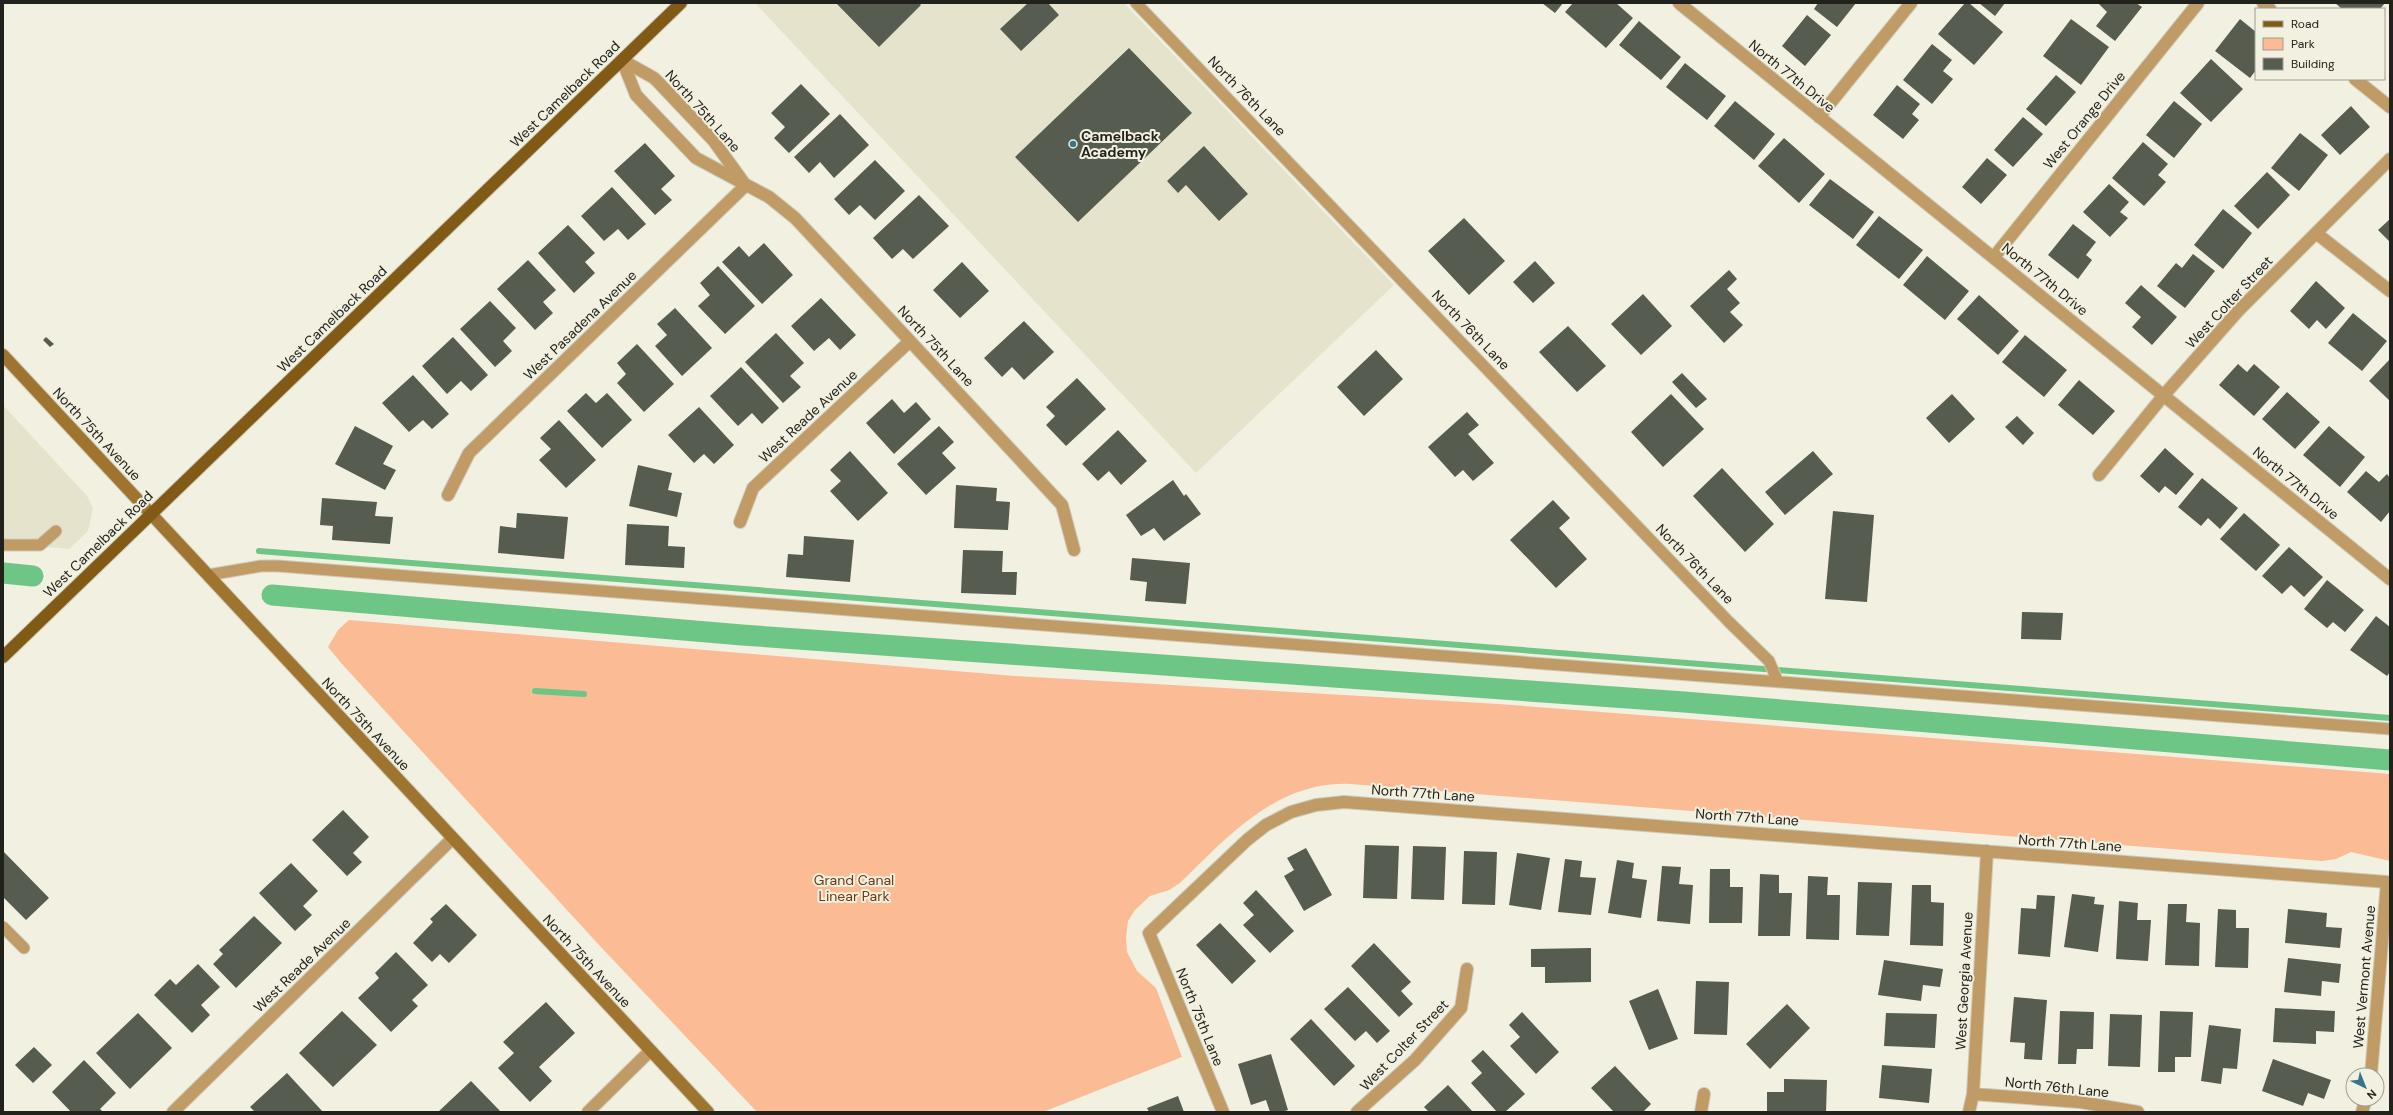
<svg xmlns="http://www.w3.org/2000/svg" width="2393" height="1115" font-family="'DM Sans',sans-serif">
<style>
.built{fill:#e6e3cc}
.green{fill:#fabb95}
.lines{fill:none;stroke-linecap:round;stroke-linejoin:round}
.stream{stroke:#6ec686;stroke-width:6}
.canal{stroke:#6ec686;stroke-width:21}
.building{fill:#575c50}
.lane-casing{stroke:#cdcbbd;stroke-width:13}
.street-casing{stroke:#cdcbbd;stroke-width:14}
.secondary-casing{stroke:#cdcbbd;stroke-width:14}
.primary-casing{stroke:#cdcbbd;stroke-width:14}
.lane{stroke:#c09b65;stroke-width:11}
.street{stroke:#c09b65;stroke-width:12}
.secondary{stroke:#9f742e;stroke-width:12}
.primary{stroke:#815b16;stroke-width:12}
.poi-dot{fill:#38748b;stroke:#f2f0e0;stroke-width:1.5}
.labels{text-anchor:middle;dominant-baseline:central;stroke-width:4;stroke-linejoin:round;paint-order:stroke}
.street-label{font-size:14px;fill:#22221c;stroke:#f2f0e0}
.poi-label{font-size:14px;font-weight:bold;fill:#22221c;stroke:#f2f0e0;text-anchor:start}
.park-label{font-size:14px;fill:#70380f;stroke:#f2f0e0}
</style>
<rect width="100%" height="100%" fill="#f2f0e0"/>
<!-- built -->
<path class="built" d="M755 3H1124L1394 285 1196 473Z
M3 405 87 496 93 508 88 531 69 549 3 543Z"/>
<!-- green -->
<path class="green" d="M349 620 1015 676 1499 704 2390 774V861L2351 852 2336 859 2322 861 1351 784C1278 780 1228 836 1180 883L1169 890 1150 896 1135 910 1128 921 1126 938 1127 952 1137 971 1156 988 1182 1057 1043 1112H757L600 946 342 664 328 647 338 630Z"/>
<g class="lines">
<!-- stream -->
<path class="stream" d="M259 551 2390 718
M535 691 584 694"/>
<!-- canal -->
<path class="canal" d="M3 573 33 576
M272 595 742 635 1684 702 2390 760"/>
</g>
<!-- building -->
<path class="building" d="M836 3H919L921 5 879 47Z
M1028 3H1048L1059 15 1021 51 1000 29Z
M1542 3H1563L1555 13Z
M1573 3H1616L1633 18 1606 48 1565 12Z
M1818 3H1856L1837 27 1814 9Z
M1965 3H1969L2003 32 1974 65 1938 34Z
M1979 3H2005L1995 16Z
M2098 3H2136L2142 7 2115 41 2096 26 2107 12Z
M2335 3H2385L2380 9H2342Z
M1807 15 1831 35 1805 66 1782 46Z
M2071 19 2109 47 2081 85 2043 56Z
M2240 19 2256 32V70L2250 78 2215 51Z
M1639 21 1681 57 1661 80 1619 45Z
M1932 44 1952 60 1943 71 1953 79 1932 104 1903 80Z
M1129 48 1192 113 1078 222 1015 157Z
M2211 59 2243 89 2211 122 2180 93Z
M1685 63 1726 96 1707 120 1666 87Z
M2056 75 2076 92 2046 126 2026 109Z
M801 84 830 114 789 153 774 138 785 127 771 113Z
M1897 85 1920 104 1912 114 1919 120 1903 139 1873 115Z
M1735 101 1775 134 1754 160 1714 126Z
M2174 101 2202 124 2174 158 2146 135Z
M2351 106 2370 127 2340 155 2321 135Z
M840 114 869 145 834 178 820 162 809 173 794 157Z
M2023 117 2043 134 2013 167 1994 150Z
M2300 133 2328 155 2299 191 2271 168Z
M1784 138 1825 174 1799 203 1758 166Z
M2143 142 2168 164 2158 175 2166 182 2144 206 2112 178Z
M645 143 675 176 661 189 672 200 655 215 614 171Z
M1204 146 1248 194 1219 221 1186 185 1178 193 1167 181Z
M1987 158 2007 175 1981 204 1962 187Z
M875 160 905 191 875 220 860 205 849 215 834 199Z
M2267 172 2290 195 2258 229 2234 206Z
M1830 179 1874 212 1853 239 1809 205Z
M2109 184 2129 202 2120 212 2128 218 2110 237 2083 212Z
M612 187 646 224 628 240 618 229 604 241 581 216Z
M919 195 949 226 913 259 903 249 892 259 873 238Z
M2223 209 2252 233 2223 269 2194 245Z
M1879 216 1923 250 1899 279 1856 245Z
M1464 218 1505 261 1469 295 1428 251Z
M2390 219V242L2378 230Z
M2073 224 2096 242 2086 255 2092 260 2078 279 2048 255Z
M568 225 595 253 585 262 595 273 574 293 538 253Z
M764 243 793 275 762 304 722 262 739 246 749 257Z
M2193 254 2215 271 2185 308 2157 286 2176 263 2182 268Z
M1927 256 1969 291 1945 320 1903 285Z
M528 260 556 290 543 302 553 313 535 330 497 289Z
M1535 261 1555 283 1533 303 1513 282Z
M962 262 989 291 960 318 933 290Z
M718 266 755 306 725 334 698 306 710 295 700 283Z
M1729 270 1737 279 1727 289 1740 303 1730 312 1743 325 1724 343 1690 306Z
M2316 281 2345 308 2326 329 2317 320 2309 329 2290 311Z
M2141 285 2177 317 2152 345 2132 327 2141 317 2125 303Z
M1643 294 1672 326 1641 355 1611 324Z
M1979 295 2019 331 1998 355 1957 319Z
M821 298 856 335 840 350 829 338 814 351 791 326Z
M490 301 516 328 503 341 512 351 495 367 460 329Z
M675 308 712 348 682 376 655 346 667 335 657 324Z
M2353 313 2387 341 2362 371 2328 343Z
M1024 321 1054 352 1024 380 1012 367 1002 377 984 358Z
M1568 326 1606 366 1577 392 1539 352Z
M776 333 804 363 790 376 801 387 783 403 745 362Z
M2025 335 2067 370 2044 397 2002 362Z
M46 337 54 344 50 347 43 340Z
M453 337 488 375 471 391 461 381 447 394 422 366Z
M637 344 674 384 644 412 617 383 626 374 617 363Z
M1376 350 1403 379 1364 416 1337 387Z
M2390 359V401L2369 381Z
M2238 364 2247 372 2254 364 2280 387 2254 416 2219 385Z
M741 367 779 408 762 424 752 413 738 426 710 396Z
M1682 373 1707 399 1696 408 1672 382Z
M413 375 449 414 432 429 423 420 409 432 382 403Z
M1077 378 1106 409 1066 446 1046 425 1055 416 1046 407Z
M2079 380 2115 411 2093 435 2058 405Z
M2287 392 2320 422 2295 449 2262 419Z
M586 393 596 403 607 393 632 420 602 448 567 411Z
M1671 394 1704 429 1663 467 1631 432Z
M1952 394 1975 419 1949 443 1926 418Z
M892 399 904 413 916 402 931 419 894 454 866 423Z
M699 407 734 445 714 464 704 454 694 463 668 435Z
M1467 412 1479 425 1468 434 1494 463 1473 481 1463 470 1455 477 1428 447Z
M2017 416 2034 433 2023 445 2005 427Z
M559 420 596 460 566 488 539 460 551 449 540 438Z
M355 426 393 446 383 464 396 470 385 490 335 464Z
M939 426 954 442 942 453 956 468 926 495 897 464Z
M2329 426 2365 457 2340 487 2303 455Z
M1118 430 1147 461 1121 485 1109 471 1098 481 1082 464Z
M2165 448 2194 474 2176 495 2165 486 2159 493 2140 476Z
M850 451 888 493 858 521 830 491 841 481 830 470Z
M1813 451 1833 474 1785 515 1765 492Z
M638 465 672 473 668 490 682 493 677 517 629 506Z
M1722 468 1774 524 1745 552 1693 496Z
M2366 471 2379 482 2387 474 2390 478V511L2381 522 2347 492Z
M2202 478 2238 508 2220 529 2208 518 2201 526 2178 507Z
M1173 480 1184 496 1186 494 1201 514 1164 541 1154 528 1141 536 1126 515Z
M956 485 997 488 996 501 1010 502 1008 530 954 528Z
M322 498 377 502 375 516 393 517 390 544 332 540 333 526 320 525Z
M1553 500 1570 518 1559 528 1587 559 1556 588 1510 540Z
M1833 511 1874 515 1867 602 1825 599Z
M517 513 568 517 564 559 498 553 500 526 516 528Z
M2244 513 2280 545 2256 571 2220 539Z
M627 524 669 526 668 546 685 547 684 568 625 565Z
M804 536 854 540 850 582 786 577 788 554 803 555Z
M2289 547 2323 577 2304 597 2291 585 2282 594 2262 576Z
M963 550 1003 551 1002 572H1017L1016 595 961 593Z
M1132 558 1190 563 1186 604 1145 601 1147 582 1130 580Z
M2327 580 2364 610 2345 632 2333 622 2327 628 2304 609Z
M2022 612 2063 613 2061 640 2021 639Z
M2376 616 2390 627V672L2387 676 2350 650Z
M343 810 369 837 353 853 362 862 347 876 312 840Z
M1365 845 1399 846 1397 899 1363 898Z
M1413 846 1446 847 1444 900 1411 899Z
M1306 848 1332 895 1304 911 1284 876 1294 870 1287 858Z
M3 851 49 898 26 920 3 897Z
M1464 851 1497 852 1495 905 1462 904Z
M1517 853 1550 858 1541 910 1509 905Z
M1565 859 1582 861 1580 877 1596 878 1591 915 1558 912Z
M1617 860 1634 863 1632 878 1647 880 1641 918 1608 913Z
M291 863 318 891 303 906 312 915 295 931 259 893Z
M1662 866 1681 867 1679 884 1693 885 1690 924 1657 921Z
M1710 869H1730V887H1743L1742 923H1709Z
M1760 874 1779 875V893H1792L1790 936H1758Z
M1808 876 1828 877 1827 895H1840L1839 940 1806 939Z
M1858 882 1892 883 1889 936 1856 935Z
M1912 885H1931V902L1944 903 1943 946 1910 945Z
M1256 890 1294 931 1270 953 1243 925 1254 915 1243 903Z
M2072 894 2095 897 2094 904 2104 905 2098 952 2064 947Z
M2037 895 2055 896 2050 957 2018 954 2021 908 2036 909Z
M2119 901 2138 903 2137 920H2151L2148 961 2116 959Z
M446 904 477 935 449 963 440 954 432 962 413 943 433 922 430 919Z
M2168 904H2187L2186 922 2200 923 2199 966 2165 965Z
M2218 909 2236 910V928H2249L2248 968 2215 967Z
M2288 909 2327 913 2326 927 2342 928 2340 948 2285 943Z
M254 916 282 943 236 988 213 964 223 954 219 950Z
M1220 923 1256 961 1232 984 1196 945Z
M1374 943 1411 982 1401 991 1413 1004 1399 1017 1351 966Z
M1591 948V982L1545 983V967H1531V949Z
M396 952 428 985 412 1000 418 1006 391 1032 358 998 379 978 375 973Z
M2288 958 2341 964 2339 983 2322 981 2321 996 2284 992Z
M1884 960 1943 969 1940 987 1923 985 1921 1001 1878 995Z
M198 964 220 987 201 1005 210 1015 192 1033 154 995 170 979 176 985Z
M1696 981 1729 982 1727 1035 1694 1034Z
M1348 987 1390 1031 1377 1043 1366 1031 1355 1041 1324 1009Z
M1658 989 1678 1039 1649 1050 1629 1001Z
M2014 997 2047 1000 2042 1060 2024 1059 2025 1043 2010 1042Z
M546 1002 575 1033 539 1067 552 1081 530 1102 498 1068 514 1053 503 1042Z
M1787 1004 1810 1028 1770 1069 1746 1044Z
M2275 1008 2335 1011 2334 1032 2316 1031V1044L2273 1042Z
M342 1011 377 1045 333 1087 299 1053Z
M2060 1011 2094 1012 2093 1049H2077L2076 1064H2058Z
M2160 1011 2193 1012 2191 1057H2175V1072H2158Z
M1522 1012 1559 1052 1536 1074 1510 1046 1520 1037 1509 1025Z
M138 1013 172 1048 130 1089 96 1053Z
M1886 1013 1937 1014 1935 1048 1884 1046Z
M2110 1014 2142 1015 2140 1067 2108 1066Z
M1311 1019 1355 1066 1334 1086 1290 1039Z
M2209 1025 2241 1029 2237 1069 2223 1068 2221 1084 2201 1081Z
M34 1047 52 1065 33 1083 15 1065Z
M1483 1050 1525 1094 1505 1112H1497L1471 1083 1482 1073 1471 1061Z
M1271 1054 1288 1110 1282 1112H1270L1266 1100 1251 1105 1238 1064Z
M2273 1059 2331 1080 2324 1099 2308 1093 2303 1106 2262 1091Z
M84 1060 116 1093 100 1109 103 1112H71L52 1092Z
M1882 1065 1932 1069 1929 1103 1879 1098Z
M1615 1066 1651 1104 1643 1112H1614L1591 1088Z
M287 1073 323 1112H255L250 1107Z
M1784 1079 1827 1080 1826 1112H1767V1092H1784Z
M471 1081 501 1112H438Z
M1448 1085 1473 1112H1429L1424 1107Z
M1178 1096 1184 1112H1149L1147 1108Z"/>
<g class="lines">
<defs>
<path id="lane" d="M1136 3 1729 622 1769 661 1778 682
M3 545H40L56 531
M208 575 261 566H278L2390 729
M3 927 24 948"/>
<path id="street" d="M1679 3 2390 579
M2263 3 2270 9
M622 60 636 95 696 158 769 197 795 218 910 341 1062 505 1074 550
M622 60 654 78 659 83 713 140 744 183
M2355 79 2390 107
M1819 117 1911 3
M2316 233 2390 291
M1994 257 2198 3
M2099 475 2164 395 2238 311 2390 159
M448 495 469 453 746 185
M740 522 753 488 910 341
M1973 1094 2080 1102 2138 1112
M173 1112 452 839
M588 1112 650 1051
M1223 1112 1149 933 1247 840 1266 825 1291 812 1316 805 1344 802 2387 882 2371 1075
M1357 1112 1415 1060 1461 1008 1467 969
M1701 1112 1704 1094
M1969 1112 1973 1094 1987 851
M2362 1112 2366 1099"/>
<path id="secondary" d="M3 355 708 1112"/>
<path id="primary" d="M3 657 681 3"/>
</defs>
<!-- lane casing -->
<use href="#lane" class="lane-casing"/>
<!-- street casing -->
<use href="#street" class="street-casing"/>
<!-- secondary casing -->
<use href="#secondary" class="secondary-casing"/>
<!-- primary casing -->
<use href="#primary" class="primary-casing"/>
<!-- lane -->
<use href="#lane" class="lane"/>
<!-- street -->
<use href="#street" class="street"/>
<!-- secondary -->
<use href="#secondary" class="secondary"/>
<!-- primary -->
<use href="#primary" class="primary"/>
</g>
<!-- markers -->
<circle class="poi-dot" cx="1073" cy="144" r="4"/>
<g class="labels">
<!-- street labels -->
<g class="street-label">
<text transform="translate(1792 76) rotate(39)">North 77th Drive</text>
<text transform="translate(565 94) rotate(-44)">West Camelback Road</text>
<text transform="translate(1247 96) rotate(46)">North 76th Lane</text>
<text transform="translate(703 111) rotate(48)">North 75th Lane</text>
<text transform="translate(2084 120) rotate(-51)">West Orange Drive</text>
<text transform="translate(2045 279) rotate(39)">North 77th Drive</text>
<text transform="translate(2229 302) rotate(-47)">West Colter Street</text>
<text transform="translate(332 319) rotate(-44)">West Camelback Road</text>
<text transform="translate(580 325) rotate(-44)">West Pasadena Avenue</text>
<text transform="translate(1471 330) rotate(46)">North 76th Lane</text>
<text transform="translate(936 346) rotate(47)">North 75th Lane</text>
<text transform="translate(808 416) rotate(-43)">West Reade Avenue</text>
<text transform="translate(97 434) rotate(47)">North 75th Avenue</text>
<text transform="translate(2296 483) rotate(39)">North 77th Drive</text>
<text transform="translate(98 544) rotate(-44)">West Camelback Road</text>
<text transform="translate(1695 564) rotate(46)">North 76th Lane</text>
<text transform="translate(366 724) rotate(47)">North 75th Avenue</text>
<text transform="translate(1423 793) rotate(4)">North 77th Lane</text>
<text transform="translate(1747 817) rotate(4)">North 77th Lane</text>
<text transform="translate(2070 843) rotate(4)">North 77th Lane</text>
<text transform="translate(587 961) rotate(47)">North 75th Avenue</text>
<text transform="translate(302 965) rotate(-44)">West Reade Avenue</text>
<text transform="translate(2364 977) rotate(-85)">West Vermont Avenue</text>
<text transform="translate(1964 981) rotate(-87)">West Georgia Avenue</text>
<text transform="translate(1200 1017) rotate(68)">North 75th Lane</text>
<text transform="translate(1404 1045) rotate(-46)">West Colter Street</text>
<text transform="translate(2057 1087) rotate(6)">North 76th Lane</text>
</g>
<!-- poi labels -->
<g class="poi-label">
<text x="1081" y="136">Camelback<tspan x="1081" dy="16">Academy</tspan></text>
</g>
<!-- park labels -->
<g class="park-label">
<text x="854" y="880">Grand Canal<tspan x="854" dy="16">Linear Park</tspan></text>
</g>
</g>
<!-- border -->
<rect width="2393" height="1115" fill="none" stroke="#22221c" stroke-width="8"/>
<!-- legend -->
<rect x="2255" y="8" width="130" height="72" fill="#f2f0e0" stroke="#9f9e92"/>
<rect x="2263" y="21" width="20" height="6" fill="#815b16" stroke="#9f9e92"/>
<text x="2291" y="28" font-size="12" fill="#22221c">Road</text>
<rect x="2263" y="38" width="20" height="12" fill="#fabb95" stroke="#9f9e92"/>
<text x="2291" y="48" font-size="12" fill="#22221c">Park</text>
<rect x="2263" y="58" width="20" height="12" fill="#575c50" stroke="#9f9e92"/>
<text x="2291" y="68" font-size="12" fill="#22221c">Building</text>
<!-- north arrow -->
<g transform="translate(2365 1087) rotate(137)"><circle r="19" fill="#f2f0e0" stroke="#9f9e92"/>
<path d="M0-3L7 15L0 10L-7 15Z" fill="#38748b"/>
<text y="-6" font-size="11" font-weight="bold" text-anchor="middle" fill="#22221c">N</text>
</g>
</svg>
